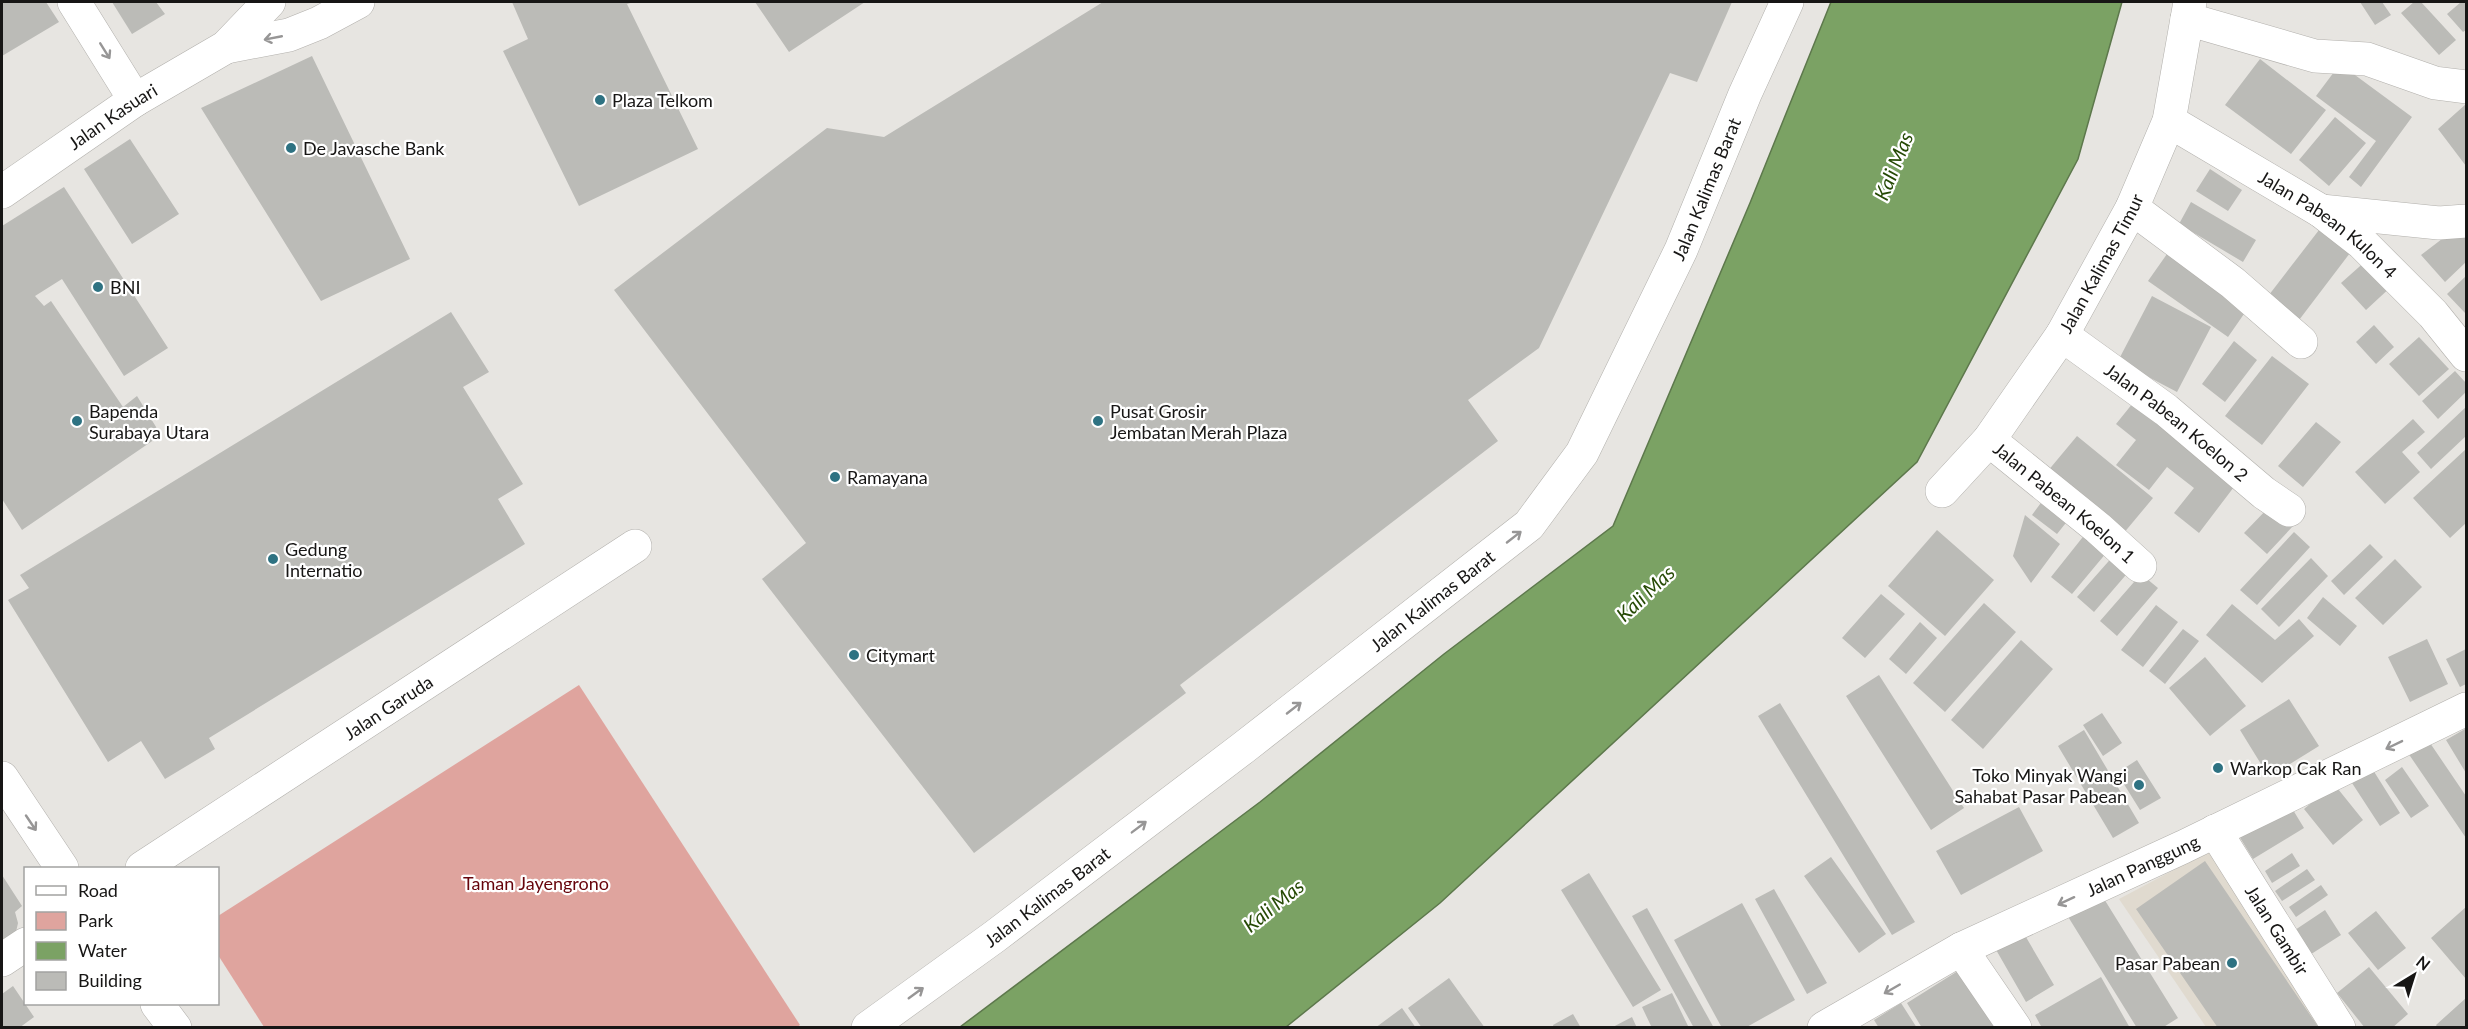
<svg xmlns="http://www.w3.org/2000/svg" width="2468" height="1029" font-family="Lato,sans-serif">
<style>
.built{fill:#e0dacf}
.green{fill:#dfa49e}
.water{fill:#7ba264;stroke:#5d784c;stroke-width:1.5}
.building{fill:#bbbbb7}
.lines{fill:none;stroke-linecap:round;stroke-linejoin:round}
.minor-casing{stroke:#b2b0ac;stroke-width:34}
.major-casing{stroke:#b2b0ac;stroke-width:34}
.minor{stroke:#fff;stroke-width:33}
.major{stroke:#fff;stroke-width:33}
.oneway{stroke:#979696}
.poi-dot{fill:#2e7282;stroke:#fff;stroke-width:2}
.labels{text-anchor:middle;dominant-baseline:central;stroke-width:4.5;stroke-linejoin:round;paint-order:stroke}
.poi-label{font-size:18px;fill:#171615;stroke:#fff;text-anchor:start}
.street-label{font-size:18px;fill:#171615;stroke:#fff}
.park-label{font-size:18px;fill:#66040b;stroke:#fff}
.water-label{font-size:20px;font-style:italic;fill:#264a05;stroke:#fff}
</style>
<rect width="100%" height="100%" fill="#e7e5e1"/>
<!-- built -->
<path class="built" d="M2215 848 2348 1027H2206L2119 899Z"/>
<!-- green -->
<path class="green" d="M579 685 800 1025 796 1028 264 1027 218 955V916Z"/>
<!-- water -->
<path class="water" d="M1831 2H2122L2078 159 1917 462 1440 903 1286 1027H960L1260 802 1444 654 1613 526 1750 203Z"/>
<!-- building -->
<path class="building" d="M2 2H46L59 22 2 56Z
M112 2H156L165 14 132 34Z
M512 2H634L627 4 698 149 579 206 503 51 528 39Z
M755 2H865L789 52Z
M1103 2H1732L1697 82 1670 73 1539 348 1468 400 1498 441 1180 685 1186 693 974 853 762 579 806 543 614 290 827 128 884 137Z
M2360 2H2382L2391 15 2375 25Z
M2414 2H2421L2456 40 2439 55 2401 13Z
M2461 2H2466V30L2463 32 2447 14Z
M312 56 410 259 321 301 201 108Z
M2260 59 2326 110 2291 154 2225 105Z
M2340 64 2412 117 2361 187 2349 177 2376 141 2316 96Z
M2466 104V166L2438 129Z
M2335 117 2366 143 2329 186 2299 160Z
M130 139 179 214 132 244 84 169Z
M2210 169 2242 190 2228 211 2196 191Z
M64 187 168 348 124 376 62 279 35 296 44 306 51 301 123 407 137 396 161 435 22 530 2 499V226Z
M2191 202 2256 240 2243 262 2179 224Z
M2459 226 2466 233V262L2445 282 2421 255Z
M2319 230 2350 253 2293 328 2262 304Z
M2174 244 2253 301 2228 337 2148 281Z
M2368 259 2393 285 2366 310 2341 283Z
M2466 276V314L2447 294Z
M2152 296 2211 327 2177 392 2118 361Z
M451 312 489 372 463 387 523 484 498 499 525 544 209 738 215 749 165 779 141 741 108 762 8 600 29 588 20 575Z
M2374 325 2394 347 2376 364 2356 342Z
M2419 337 2449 369 2419 396 2389 364Z
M2234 341 2257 360 2225 402 2202 384Z
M2272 356 2309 384 2262 445 2225 416Z
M2455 371 2466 383V392L2438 419 2422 401Z
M2137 398 2240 479 2199 533 2174 513 2194 488 2167 467 2149 490 2116 465 2136 440 2116 424Z
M2466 407V436L2431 469 2417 453Z
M2413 419 2425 432 2402 452 2420 472 2385 504 2355 472Z
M2316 422 2341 442 2303 487 2278 466Z
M2077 436 2153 498 2123 534 2047 472Z
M2466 449V523L2450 538 2413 498Z
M2043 500 2069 519 2057 534 2032 515Z
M2270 506 2293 526 2267 554 2244 533Z
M2025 515 2060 544 2031 583 2013 556Z
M2090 528 2112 546 2072 594 2051 577Z
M1937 530 1994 580 1945 636 1888 586Z
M2294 532 2310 547 2257 605 2240 590Z
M2370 544 2383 557 2344 595 2331 581Z
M2115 554 2131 569 2094 612 2077 597Z
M2311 558 2328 576 2279 627 2261 609Z
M2395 559 2422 587 2383 625 2355 598Z
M2141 574 2158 588 2117 636 2100 621Z
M1881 594 1905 614 1865 658 1842 638Z
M2323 597 2357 626 2340 646 2307 618Z
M1984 603 2016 632 1945 712 1913 683Z
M2232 604 2275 640 2299 619 2314 636 2262 683 2206 635Z
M2156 605 2178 622 2143 667 2121 650Z
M1920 622 1937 638 1906 674 1889 659Z
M2183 629 2199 641 2165 684 2149 671Z
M2427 639 2448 684 2410 702 2388 657Z
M2021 640 2053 669 1983 749 1951 720Z
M2466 649V684L2460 687 2446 659Z
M2205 657 2246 706 2210 736 2169 688Z
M1879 675 1964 808 1931 830 1846 696Z
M2289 699 2319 746 2269 777 2240 730Z
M1780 703 1915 922 1892 935 1758 716Z
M2102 713 2122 743 2103 756 2083 725Z
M2465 729 2466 732V773L2446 740Z
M2084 730 2139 823 2113 838 2058 746Z
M2428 740 2466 796V838L2408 753Z
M2137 760 2161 798 2140 810 2117 773Z
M2402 767 2429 806 2411 818 2385 780Z
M2373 770 2400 813 2380 826 2352 783Z
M2334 784 2363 820 2333 845 2304 809Z
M2290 805 2304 828 2253 859 2239 836Z
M2019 807 2043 851 1961 895 1936 851Z
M2292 853 2300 866 2272 883 2265 871Z
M1831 857 1886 934 1859 953 1804 876Z
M2205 861 2319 1028H2218L2136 909Z
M2307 869 2315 880 2282 901 2275 891Z
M1589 873 1661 990 1633 1007 1561 890Z
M2 875 22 906 15 912 18 923 16 932 2 943Z
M2321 885 2328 895 2296 917 2289 907Z
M1774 889 1827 983 1807 994 1755 899Z
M2101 894 2178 1018 2162 1028H2137L2067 915Z
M1742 903 1795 1000 1745 1028H1722L1674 940Z
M2466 907V979L2431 938Z
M1647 908 1714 1028H1694L1632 916Z
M2325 910 2341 935 2305 958 2289 934Z
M2376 911 2406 948 2378 970 2348 933Z
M2023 932 2054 985 2026 1002 1995 948Z
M1969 964 2005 1020 1993 1028H1922L1907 1003Z
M2369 967 2408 1014 2392 1028H2365L2337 993Z
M2101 977 2130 1028H2042L2035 1015Z
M1449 978 1485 1028H1422L1408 1008Z
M13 986 34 1017 19 1028H2V994Z
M1672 993 1689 1028H1652L1642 1007Z
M2466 998V1028H2438L2436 1025Z
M1901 1003 1917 1028H1879L1874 1020Z
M1402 1008 1416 1028H1375Z
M1573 1014 1581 1028H1554L1553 1025Z
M1632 1017 1637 1028H1611Z"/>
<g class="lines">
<defs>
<g id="minor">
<path d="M74 2 135 100"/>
<path d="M2187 19 2315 56 2367 59 2435 83 2466 87"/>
<path d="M226 47 289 35 319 23 358 2"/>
<path id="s1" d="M2169 121 2321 211 2362 243 2433 314 2466 355"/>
<path id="s2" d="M2 192 135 100 226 47 269 2"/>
<path d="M2132 208 2233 283 2301 342"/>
<path d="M2321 211 2439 223 2466 221"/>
<path id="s3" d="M2062 335 2166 410 2264 493 2289 510"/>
<path id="s4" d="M1989 440 2098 528 2140 566"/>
<path id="s5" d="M1942 491 1989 440 2062 335 2132 208 2169 121 2190 2"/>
<path id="s6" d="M2215 831 2339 1028"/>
<path id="s7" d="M142 868 635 546"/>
<path d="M1961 949 2015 1028"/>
<path d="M2 960 26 944"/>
<path id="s8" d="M868 1028 994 937 1243 748 1529 525 1582 453 1681 250 1745 94 1787 2"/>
<path id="s9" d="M1824 1028 1961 949 2183 847 2466 709"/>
</g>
<path id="major" d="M2 778 62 868
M157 1004 175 1028"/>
</defs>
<!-- minor casing -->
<use href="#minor" class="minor-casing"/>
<!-- major casing -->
<use href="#major" class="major-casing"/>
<!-- minor -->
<use href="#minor" class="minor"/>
<!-- major -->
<use href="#major" class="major"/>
</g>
<!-- one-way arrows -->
<defs><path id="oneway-shaft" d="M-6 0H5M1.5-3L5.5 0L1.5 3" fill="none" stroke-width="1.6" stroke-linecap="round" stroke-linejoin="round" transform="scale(1.5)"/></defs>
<g class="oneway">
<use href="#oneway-shaft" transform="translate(273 38) rotate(169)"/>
<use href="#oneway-shaft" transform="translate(105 51) rotate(58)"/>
<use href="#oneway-shaft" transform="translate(1514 537) rotate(-38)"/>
<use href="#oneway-shaft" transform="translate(1294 708) rotate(-38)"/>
<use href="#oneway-shaft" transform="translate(2394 745) rotate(154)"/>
<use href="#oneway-shaft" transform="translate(31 823) rotate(56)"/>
<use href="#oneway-shaft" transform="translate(1139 827) rotate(-37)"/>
<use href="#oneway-shaft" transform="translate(2066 901) rotate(155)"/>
<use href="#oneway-shaft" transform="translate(1892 989) rotate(150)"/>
<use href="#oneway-shaft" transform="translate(916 993) rotate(-36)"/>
</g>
<!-- markers -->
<g class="poi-dot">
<circle cx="600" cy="100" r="6"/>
<circle cx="291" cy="148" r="6"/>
<circle cx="98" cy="287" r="6"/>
<circle cx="77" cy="421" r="6"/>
<circle cx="1098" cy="421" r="6"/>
<circle cx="835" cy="477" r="6"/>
<circle cx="273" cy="559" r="6"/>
<circle cx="854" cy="655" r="6"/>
<circle cx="2218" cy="768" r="6"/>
<circle cx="2139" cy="785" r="6"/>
<circle cx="2232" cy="963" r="6"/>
</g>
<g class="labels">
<!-- poi labels -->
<g class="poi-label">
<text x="612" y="100">Plaza Telkom</text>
<text x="303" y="148">De Javasche Bank</text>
<text x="110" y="287">BNI</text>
<text x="89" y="411">Bapenda<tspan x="89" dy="21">Surabaya Utara</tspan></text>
<text x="1110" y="411">Pusat Grosir<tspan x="1110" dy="21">Jembatan Merah Plaza</tspan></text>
<text x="847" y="477">Ramayana</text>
<text x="285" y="549">Gedung<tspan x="285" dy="21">Internatio</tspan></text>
<text x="866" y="655">Citymart</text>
<text x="2230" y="768">Warkop Cak Ran</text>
<text x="2127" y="775" text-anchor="end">Toko Minyak Wangi<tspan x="2127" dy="21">Sahabat Pasar Pabean</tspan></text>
<text x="2220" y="963" text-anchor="end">Pasar Pabean</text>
</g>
<!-- street labels -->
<g class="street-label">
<text stroke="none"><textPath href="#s2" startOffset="134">Jalan Kasuari</textPath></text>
<text stroke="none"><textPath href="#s8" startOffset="1212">Jalan Kalimas Barat</textPath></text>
<text stroke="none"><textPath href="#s1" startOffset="190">Jalan Pabean Kulon 4</textPath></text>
<text stroke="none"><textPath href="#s5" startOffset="279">Jalan Kalimas Timur</textPath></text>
<text stroke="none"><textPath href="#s3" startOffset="144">Jalan Pabean Koelon 2</textPath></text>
<text stroke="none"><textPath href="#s4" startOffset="98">Jalan Pabean Koelon 1</textPath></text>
<text stroke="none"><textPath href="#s8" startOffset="708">Jalan Kalimas Barat</textPath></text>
<text stroke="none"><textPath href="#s7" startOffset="294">Jalan Garuda</textPath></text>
<text stroke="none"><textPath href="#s9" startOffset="358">Jalan Panggung</textPath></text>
<text stroke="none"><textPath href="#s8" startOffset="222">Jalan Kalimas Barat</textPath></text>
<text stroke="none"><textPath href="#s6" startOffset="117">Jalan Gambir</textPath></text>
</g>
<!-- park labels -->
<g class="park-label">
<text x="536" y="883">Taman Jayengrono</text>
</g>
<!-- water labels -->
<g class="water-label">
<text transform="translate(1893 166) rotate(-68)">Kali Mas</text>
<text transform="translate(1645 593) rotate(-43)">Kali Mas</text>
<text transform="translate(1273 905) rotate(-39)">Kali Mas</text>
</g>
</g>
<!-- border -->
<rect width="2468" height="1029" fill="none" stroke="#171615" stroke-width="6"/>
<!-- legend -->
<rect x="24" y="867" width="195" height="138" fill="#ffffff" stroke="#a2a2a1" stroke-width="1.5"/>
<rect x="36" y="886" width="30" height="9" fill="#ffffff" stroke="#a2a2a1" stroke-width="1.5"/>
<text x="78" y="897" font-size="18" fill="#171615">Road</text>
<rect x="36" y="912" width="30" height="18" fill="#dfa49e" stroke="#a2a2a1" stroke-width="1.5"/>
<text x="78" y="927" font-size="18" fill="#171615">Park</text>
<rect x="36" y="942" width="30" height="18" fill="#7ba264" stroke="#a2a2a1" stroke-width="1.5"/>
<text x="78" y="957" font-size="18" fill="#171615">Water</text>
<rect x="36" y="972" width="30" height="18" fill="#bbbbb7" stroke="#a2a2a1" stroke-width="1.5"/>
<text x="78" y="987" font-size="18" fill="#171615">Building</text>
<!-- north arrow -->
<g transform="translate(2414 975) rotate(38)" stroke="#ffffff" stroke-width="4.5" paint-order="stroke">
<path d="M0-4.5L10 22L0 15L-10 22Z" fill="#171615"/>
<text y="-9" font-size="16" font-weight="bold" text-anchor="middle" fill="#171615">N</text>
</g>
</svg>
